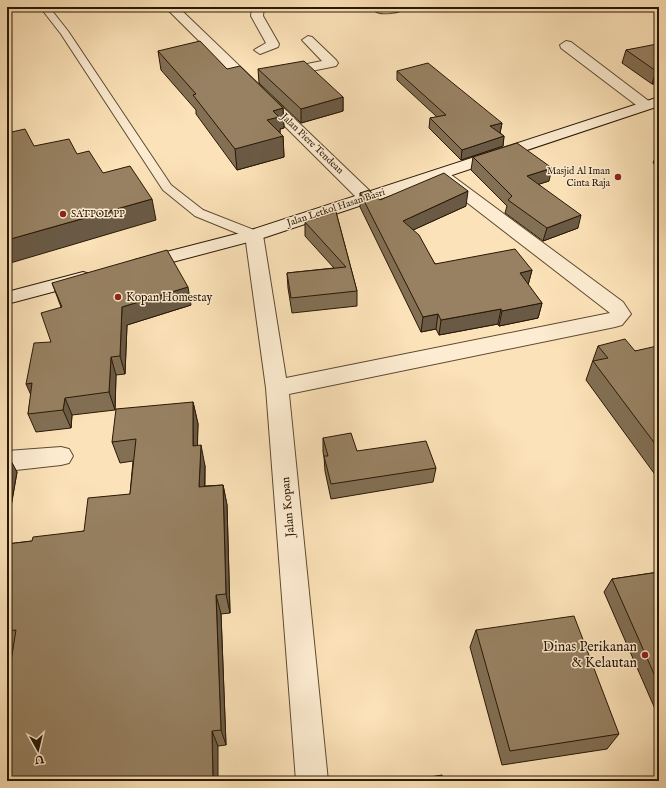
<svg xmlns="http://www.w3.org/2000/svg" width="666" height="788" font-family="'IM FELL English',serif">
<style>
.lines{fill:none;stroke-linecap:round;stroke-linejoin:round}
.lane-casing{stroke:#5e4a32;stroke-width:2}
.street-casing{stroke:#5e4a32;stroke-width:2}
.secondary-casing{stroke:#291805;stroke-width:2}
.lane{fill:#fdecd1;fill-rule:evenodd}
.street{fill:#fdecd1;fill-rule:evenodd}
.secondary{fill:#fdecd1;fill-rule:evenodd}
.wall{fill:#826f54;stroke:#291805}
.shaded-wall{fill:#6a5a45;stroke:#291805}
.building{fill:#978162;stroke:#291805}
.poi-dot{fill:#8f2418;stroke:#fdecd1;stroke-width:1.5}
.labels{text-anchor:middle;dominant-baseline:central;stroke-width:3;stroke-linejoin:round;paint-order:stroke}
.far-street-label{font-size:10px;fill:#291805;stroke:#fdecd1}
.far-poi-label{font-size:10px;fill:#291805;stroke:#fdecd1;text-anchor:end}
.poi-label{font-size:12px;fill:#291805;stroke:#fdecd1;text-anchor:start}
.street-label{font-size:12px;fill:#291805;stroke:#fdecd1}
.near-poi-label{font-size:14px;fill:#291805;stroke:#fdecd1;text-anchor:end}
</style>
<rect width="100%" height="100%" fill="#fce2b8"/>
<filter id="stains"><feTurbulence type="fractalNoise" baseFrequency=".005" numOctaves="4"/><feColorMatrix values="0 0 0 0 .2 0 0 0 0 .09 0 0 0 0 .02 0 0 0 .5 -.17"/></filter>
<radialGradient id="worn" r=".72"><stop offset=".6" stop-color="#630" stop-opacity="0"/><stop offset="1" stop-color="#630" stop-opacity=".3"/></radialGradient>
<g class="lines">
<defs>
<path id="lane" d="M40 7H49L68 31 171 185 203 210 259 232 260 235 259 238H249L195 216 163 190 61 34Z"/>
<path id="street" d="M165 7H178L373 194 375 198 373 202 367 203 361 202Z
M252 7H264L263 16 279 44 278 47 260 54 254 50 266 43 251 16Z
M376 7H407C402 13 379 16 374 10Z
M308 36 312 37 336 60 338 63 336 66 282 77 277 76 275 73 277 70 322 61 302 40Z
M566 41 571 42 650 102 652 105 650 108H640L561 48 560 45Z
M444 172 450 174 623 302 631 314 622 325 615 327 289 394 328 781H296L266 388 245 235 248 231 254 230 260 231 263 235 286 378 610 313 438 180 436 177 438 174Z
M61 447 69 449 73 456 69 463 61 465 7 471V451Z"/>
<path id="secondary" d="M659 97V106L260 239 142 270 135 268 133 264 135 260 248 231Z
M83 272 90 274 92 278 90 282 7 304V292Z"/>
</defs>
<!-- lane casing -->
<use href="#lane" class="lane-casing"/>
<!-- street casing -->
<use href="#street" class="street-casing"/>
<!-- secondary casing -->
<use href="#secondary" class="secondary-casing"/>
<!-- lane -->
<use href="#lane" class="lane"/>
<!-- street -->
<use href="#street" class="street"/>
<!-- secondary -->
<use href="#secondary" class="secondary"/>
</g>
<!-- wall -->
<path class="wall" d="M659 46V83L652 84 622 63 626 50Z
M158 51 227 69 283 108 284 128 280 129V134L283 136 284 157 237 170 196 114V110L161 70Z
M258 69 343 97V111L301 123 259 83Z
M397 71 502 123 500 133 504 136 503 146 461 160 429 128 430 118 437 117 397 80Z
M659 148V166L653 163Z
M473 157 549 181 539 184 578 228 543 241 505 213 507 206 471 170Z
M360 193 380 200 466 206 413 230 435 264 532 270 528 285 542 303 538 318 499 326 498 324 439 335 436 329 421 332 360 207Z
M336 212 357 291V306L292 313 288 288 287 273 334 268 305 236V222Z
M52 283 191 305 127 325 125 374 116 375 115 410 72 415 71 428 36 432 28 414 31 395 51 342 61 307Z
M598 346 635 351 659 348V480L586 380Z
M193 402 198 424 197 445 205 466V486L223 485 227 505 230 613 221 614 226 745 218 746 13 649 7 650V544L32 541 84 531 130 494 133 461 120 463 112 442Z
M323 438 357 451 436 468 433 482 331 499 325 471 324 457 323 452Z
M7 457 17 472 9 518 7 519Z
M659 572V718L604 592 612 579Z
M476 630 619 734 607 749 502 765 470 647Z"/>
<!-- shaded-wall -->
<path class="shaded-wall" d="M656 71H659V83L652 84Z
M343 97V111L301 123V109Z
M283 108 284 128 280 129V137L283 136 284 157 237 170 235 149 267 120 273 111Z
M502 123 500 133 489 136 490 126Z
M504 136 503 146 461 160 462 150Z
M552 168 549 181 524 189 527 176Z
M468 191 466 206 402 235 403 221Z
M152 199 156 220 7 264V240Z
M581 215 578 228 543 241 547 228Z
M532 270 528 285 520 273Z
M188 287 191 305 127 325 125 374 120 356 122 307Z
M542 303 538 318 499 326 502 311Z
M501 309 498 324 439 335 441 320Z
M438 314 436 329 421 332 423 317Z
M111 357 116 375 115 410 109 392Z
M32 383 34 402 26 384Z
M65 398 72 415 71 428 63 410Z
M193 402 198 424 197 467 193 446Z
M201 445 205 466 204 508 199 487Z
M9 457 17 472 9 518 7 514V471Z
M223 485 227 505 230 613 226 594Z
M216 595 221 614 226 745 221 730Z
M212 731 218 746V781H213Z"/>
<!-- building -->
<path class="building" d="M200 41 227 69 240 66 283 108 273 111 279 117 267 120 283 136 235 149 193 95 196 94 158 51Z
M657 44 659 46V71H656L626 50Z
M304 61 343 97 301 109 258 69Z
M428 63 502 123 490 126 504 136 462 150 430 118 446 115 397 71Z
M25 129 34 146 69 139 77 154 89 151 103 173 130 166 152 199 7 240V133Z
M517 143 552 168 527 176 581 215 547 228 508 200 512 196 473 157Z
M444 173 468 191 403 221 419 235 435 264 515 249 532 270 520 273 542 303 502 311 501 309 441 320 438 314 423 317 360 193 369 190 380 200Z
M336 212 357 291 291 298 287 273 346 267 305 222Z
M167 250 188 287 122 307 120 356 111 357 109 392 65 398 63 410 28 414 32 383 26 384 34 343 51 342 41 313 62 307 52 283Z
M625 339 635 351 657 346 659 348V449L593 361 608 358 598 346Z
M193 402V446L201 445 199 487 223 485 226 594 216 595 221 730 212 731 213 781H7V687L16 630 7 631V544L32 541 33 537 84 531 88 498 130 494 136 439 112 442 116 409Z
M351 433 357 451 426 441 436 468 331 484 324 456H328L323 438Z
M7 457H9L7 471Z
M659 572V685L612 579Z
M574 616 619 734 510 751 476 630Z
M442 775 443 781H405Z"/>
<!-- markers -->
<g class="poi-dot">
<circle cx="618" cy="177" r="4"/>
<circle cx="63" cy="214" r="4"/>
<circle cx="118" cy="297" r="4"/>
<circle cx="645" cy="655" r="4"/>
</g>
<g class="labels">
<!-- far-street labels -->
<g class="far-street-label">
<text transform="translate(312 144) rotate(44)">Jalan Piere Tendean</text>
<text transform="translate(336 208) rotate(-18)">Jalan Letkol Hasan Basri</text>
</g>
<!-- far-poi labels -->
<g class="far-poi-label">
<text x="610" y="171">Masjid Al Iman<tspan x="610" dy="12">Cinta Raja</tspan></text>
<text x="71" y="214" text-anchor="start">SATPOL PP</text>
</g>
<!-- poi labels -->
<g class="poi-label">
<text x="126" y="297">Kopan Homestay</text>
</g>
<!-- street labels -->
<g class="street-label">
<text transform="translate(288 507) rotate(-95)">Jalan Kopan</text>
</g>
<!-- near-poi labels -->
<g class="near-poi-label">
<text x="637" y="647">Dinas Perikanan<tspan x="637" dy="16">&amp; Kelautan</tspan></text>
</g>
</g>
<!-- margin -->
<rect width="666" height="788" fill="none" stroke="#fce2b8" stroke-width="24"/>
<rect x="8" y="8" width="650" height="772" fill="none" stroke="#291805" stroke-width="2"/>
<rect x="12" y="12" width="642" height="764" fill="none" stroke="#291805"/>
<!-- north arrow -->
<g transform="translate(38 750) rotate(172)" stroke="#fdecd1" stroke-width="3" paint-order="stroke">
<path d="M0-3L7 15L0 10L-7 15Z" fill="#291805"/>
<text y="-6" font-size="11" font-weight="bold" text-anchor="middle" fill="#291805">U</text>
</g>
<rect width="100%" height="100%" filter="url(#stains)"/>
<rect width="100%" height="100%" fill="url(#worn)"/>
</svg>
